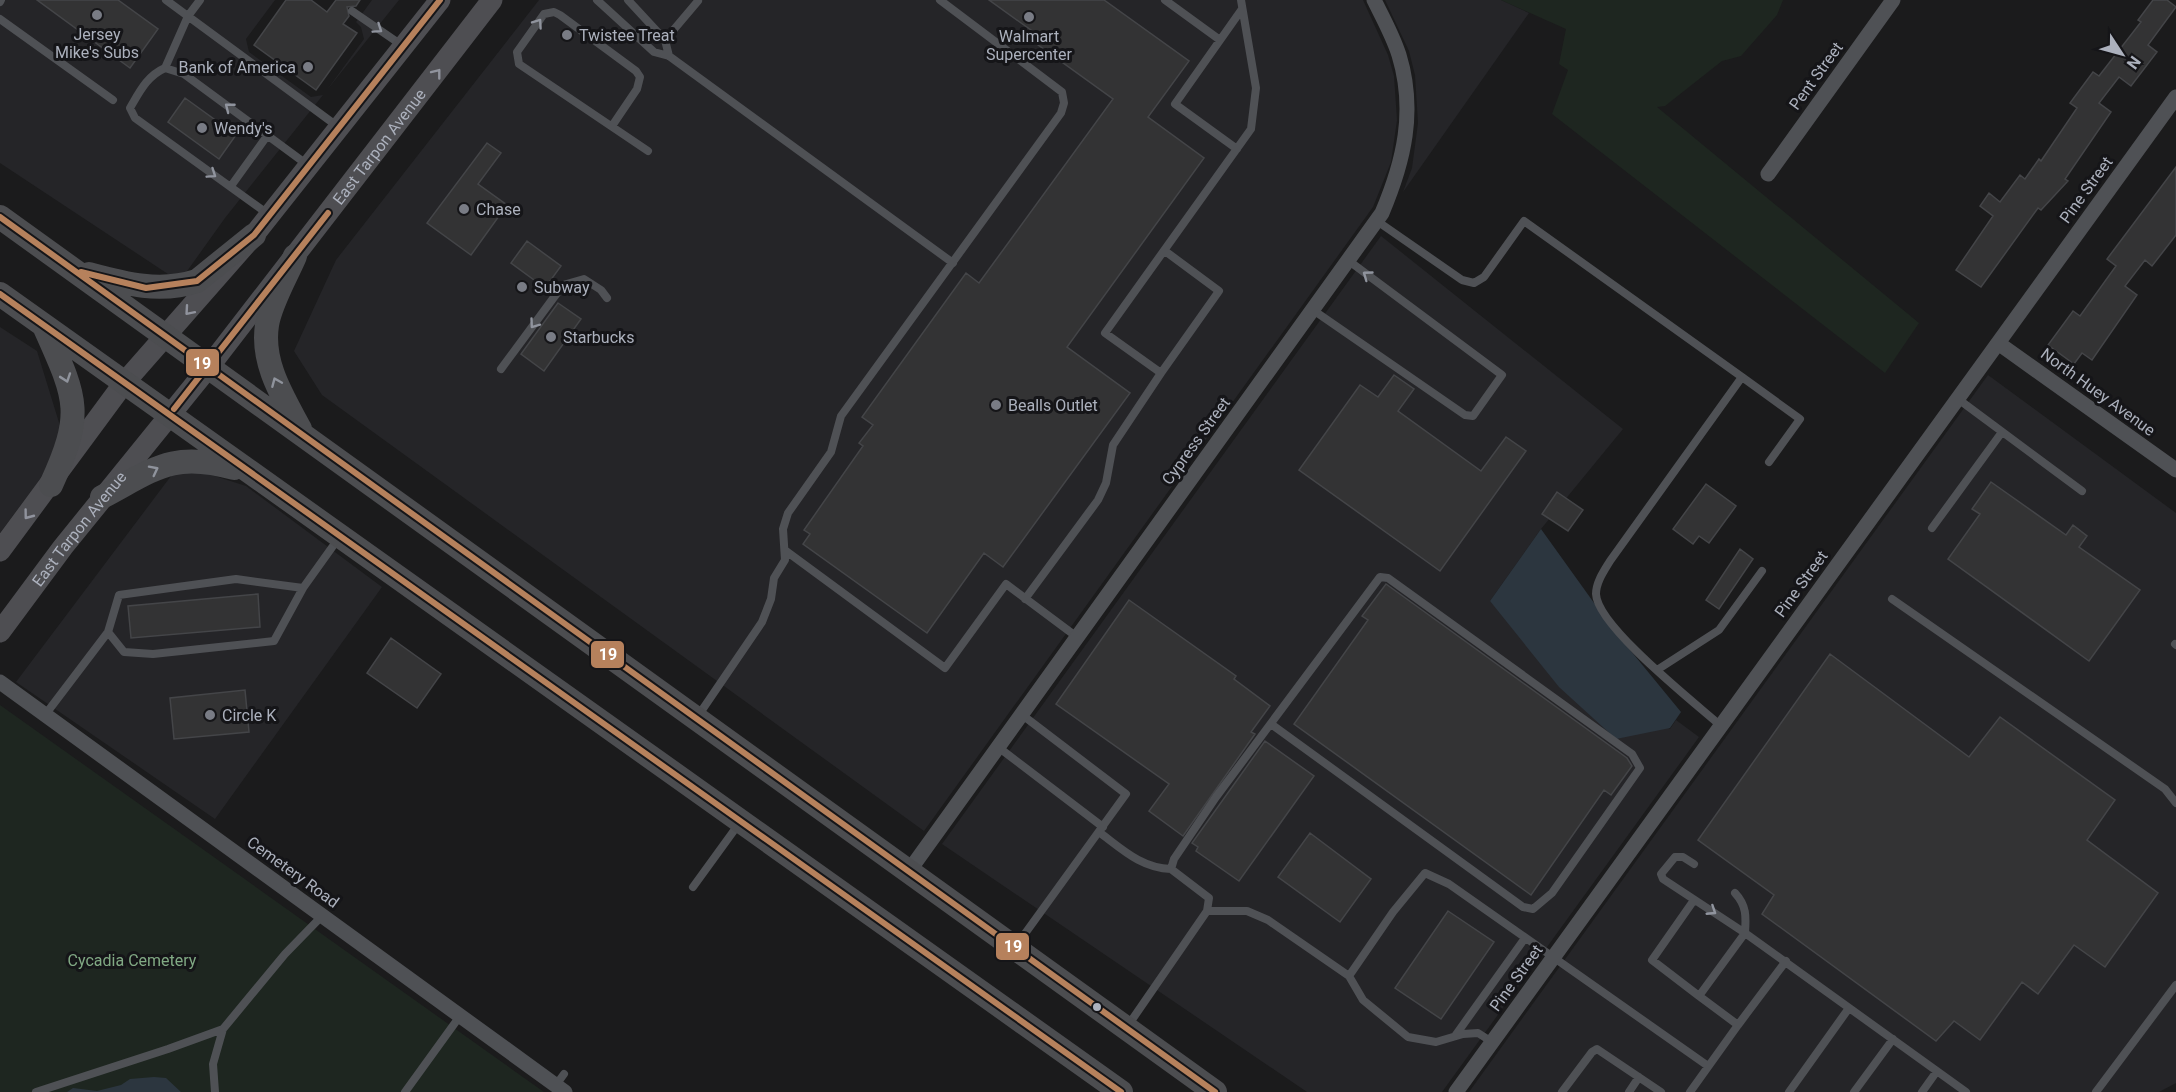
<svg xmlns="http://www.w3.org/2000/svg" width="2176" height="1092" font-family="Roboto,sans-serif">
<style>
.built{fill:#252528}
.green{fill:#1e2620}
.water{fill:#2c363f}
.building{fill:#333334;stroke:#444548;stroke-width:1.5}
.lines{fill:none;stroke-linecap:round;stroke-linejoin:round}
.service{stroke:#4f5155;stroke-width:8}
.minor{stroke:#4f5155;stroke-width:15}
.secondary{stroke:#4e4e52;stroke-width:21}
.trunk{stroke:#4c4d50;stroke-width:24}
.bus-1-casing{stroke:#151518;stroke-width:10}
.bus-1{stroke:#b6815c;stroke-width:6}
.oneway{stroke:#90949e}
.oneway2{stroke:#90939d}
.oneway3{stroke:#8f939c}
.poi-dot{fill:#797c85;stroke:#151518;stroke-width:2}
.bus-dot{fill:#acb1bd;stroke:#151518;stroke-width:2}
.labels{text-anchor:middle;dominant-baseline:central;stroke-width:6;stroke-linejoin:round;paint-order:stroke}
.poi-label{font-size:16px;fill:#acb1bd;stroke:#151518;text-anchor:start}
.street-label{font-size:16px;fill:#acb1bd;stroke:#151518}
.park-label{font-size:16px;fill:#81a984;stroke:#151518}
.line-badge{stroke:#151518;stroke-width:2}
.badge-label{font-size:16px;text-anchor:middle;font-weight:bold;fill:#fff}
</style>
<rect width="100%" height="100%" fill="#1b1b1c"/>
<!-- built -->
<path class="built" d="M0 0H275L246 39 249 52 311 97 323 95 225 218 185 274 171 276 0 163Z
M372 0H399L327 90 364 39 361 27 356 22Z
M539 0H1363L1388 55 1394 76 1397 120 1391 162 1373 207 924 831 322 395 294 351 336 260Z
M1385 0H1501L1529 13 1403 192 1412 168 1418 123 1415 75 1409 51Z
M1381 236 1623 429 1541 529 1490 601 1670 729 1676 720 1699 737 1442 1092H1307L942 844Z
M0 327 37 351 61 429 44 474 0 533Z
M1988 375 2176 513V1083L2159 1092H1469Z
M199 471 246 486 382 587 215 819 16 682 174 472Z"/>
<!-- green -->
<path class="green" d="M1501 0H1783L1777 15 1741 56 1722 61 1665 106 1657 107 1919 323 1885 373 1552 114 1568 70 1559 64 1566 29Z
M0 705 544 1092H0Z"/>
<!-- water -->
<path class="water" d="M1541 529 1612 628 1681 712 1670 728 1616 739 1559 687 1490 601Z
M154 1077 166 1078 181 1092H67L73 1088 97 1091 121 1085 130 1079Z"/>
<!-- building -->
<path class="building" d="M37 0H118L158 29 130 68Z
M286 0H311L327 12 336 0H360L356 6 347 7 349 16 343 24 357 33 316 90 254 45Z
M989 0H1104L1189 61 1148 117 1204 158 1067 347 1130 393 1003 567 984 553 927 633 803 544 810 534 804 530 863 446 859 443 873 425 862 417 966 273 979 283 1113 99 1030 39 1035 33Z
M2153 0H2167L2176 7 2148 45 2157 52 2131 86 2119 77 2099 103 2111 112 2065 179 2068 181 2041 210 2038 208 1981 287 1956 270 1993 216 1980 206 1989 193 2000 202 2020 175 2025 179 2039 159 2041 161 2077 108 2070 103 2093 72 2099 76 2141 22 2138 20Z
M185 98 236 135 219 159 168 122Z
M487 143 501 153 478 184 507 205 471 255 427 223Z
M2176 167V235L2152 266 2145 260 2125 286 2137 295 2092 360 2082 353 2074 364 2048 345 2073 311 2080 316 2116 266 2107 259Z
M527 241 561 266 545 288 511 263Z
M558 303 581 319 544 371 521 354Z
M1394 375 1414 389 1398 411 1481 471 1506 437 1526 451 1440 571 1299 470 1360 385 1378 397Z
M1991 482 2066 535 2073 525 2087 536 2079 547 2140 590 2089 661 1948 559 1980 514 1972 509Z
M1706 484 1736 506 1709 543 1699 536 1693 544 1673 529Z
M1557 492 1583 510 1568 531 1542 514Z
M1740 549 1753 559 1719 609 1706 600Z
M1386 584 1627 758 1632 766 1611 795 1604 790 1531 895 1294 724 1368 620 1362 616Z
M258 594 260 627 131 638 128 606Z
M1129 600 1236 676 1234 679 1270 706 1251 732 1255 734 1183 836 1149 811 1169 784 1056 704Z
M391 638 441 674 417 708 367 673Z
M1830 654 1969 757 2000 717 2115 800 2087 840 2158 893 2105 967 2074 945 2038 994 2022 982 1980 1040 1954 1021 1936 1041 1762 914 1774 895 1698 840Z
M245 690 249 732 174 739 170 698Z
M1265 741 1314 776 1239 881 1196 851 1198 847 1192 843Z
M1310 833 1371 879 1340 922 1278 877Z
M1448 911 1494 942 1441 1019 1395 988Z"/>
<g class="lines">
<!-- service -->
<path class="service" d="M166 0 337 126
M597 0 654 52 669 56 953 263
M628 0 665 40 669 56
M1165 0 1220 40
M0 2 1 0
M352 11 403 46
M0 19 113 100
M665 40 698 1
M165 68 188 16 200 0
M612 126 637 89 640 77 636 71 560 15 554 12 544 14 517 52 519 64 648 151
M1237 149 1175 104 1242 9
M231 186 267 136
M268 214 135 118 130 108C140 91 147 76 165 68L184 74 309 166
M1377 221 1462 280 1474 283 1484 277 1524 221 1742 377 1610 561C1604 571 1596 582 1596 594 1597 626 1695 703 1721 726
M1313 310 1465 415 1473 416 1502 375 1349 261
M501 369 563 285 584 279 601 290 607 298
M1161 373 1219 291 1165 251
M1742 377 1800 419 1769 462
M1958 399 2082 491
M1932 528 2002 432
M786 551 945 668 1006 584 1077 637
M1025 599 1098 500 1106 483 1113 445 1161 373 1105 333 1251 129 1256 88 1241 0
M1892 599 2165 789 2176 803
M108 632 124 652 153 654 274 641 303 588
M2175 644 2176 645
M1657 670 1719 630 1762 571
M45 715 108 632 119 595 236 579 303 588 338 539
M698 716 762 622 771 599 774 578 785 560 783 529 788 513 831 452 841 416 1061 113 1064 103 1062 92 940 0
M998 747 1103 827
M1099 832C1122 849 1141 868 1171 869
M1694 864 1683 857H1675L1661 874 1663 879 1745 933C1746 917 1747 906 1735 893
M693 887 738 825
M1694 900 1652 960 1699 996
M1207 911H1247L1268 920 1349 976 1363 1000 1408 1037 1436 1042 1463 1034 1478 1033 1492 1042
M1016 946 1126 794 1021 714
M1349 976 1393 912 1425 873 1449 884 1708 1066
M1738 1025 1786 961
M1127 1027 1207 911 1209 898 1171 869 1174 859 1216 797 1380 577 1388 578 1632 754 1640 768 1552 893 1533 909 1523 907 1271 724
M1455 1036 1525 938
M556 1085 564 1074
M36 1092 168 1049 223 1029
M215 1092 213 1064 223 1029 285 954 322 916
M405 1092 460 1016
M1562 1092 1592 1052 1597 1049 1661 1092
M1629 1092 1639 1077
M1690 1092 1738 1025 1699 996 1745 933 1966 1092
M1789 1092 1849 1008
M1854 1092 1893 1039
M1922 1092 1937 1071
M2096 1092 2176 985"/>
<!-- minor -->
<path class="minor" d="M1768 174 1893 0
M1998 343 2176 470
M0 682 565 1092
M909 871 1382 213C1404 161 1416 111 1399 55 1393 36 1383 18 1374 0
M1456 1092 2176 97"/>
<!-- secondary -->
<g class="secondary">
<path d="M0 551 124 383 254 235 440 0"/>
<path id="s1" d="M0 632 63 547 208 368 492 0"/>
</g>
<!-- trunk -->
<path class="trunk" d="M0 217 1215 1092
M295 256C287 275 270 304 267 325 261 363 283 397 300 429
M89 274C126 284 160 293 197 281L254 235
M0 294 1121 1092
M44 326C76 398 85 411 51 485
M102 497C155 469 172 451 234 468"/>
<defs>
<path id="bus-1" d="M0 217 1215 1092
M81 272 146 288 197 281 254 235 440 0
M0 294 1121 1092
M174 409 328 213"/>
</defs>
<!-- bus-1 casing -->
<use href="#bus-1" class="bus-1-casing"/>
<!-- bus-1 -->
<use href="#bus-1" class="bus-1"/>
</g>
<!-- one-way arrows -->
<defs><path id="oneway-chevron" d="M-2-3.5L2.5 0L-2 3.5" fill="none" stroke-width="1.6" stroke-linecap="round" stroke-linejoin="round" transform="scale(1.5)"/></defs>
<g class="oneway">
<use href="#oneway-chevron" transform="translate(538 23) rotate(-55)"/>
<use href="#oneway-chevron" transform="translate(378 29) rotate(34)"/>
<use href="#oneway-chevron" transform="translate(229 107) rotate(-142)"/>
<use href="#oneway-chevron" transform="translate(212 174) rotate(34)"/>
<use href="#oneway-chevron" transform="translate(1367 275) rotate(-144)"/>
<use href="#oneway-chevron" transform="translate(534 324) rotate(126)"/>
<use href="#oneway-chevron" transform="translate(1712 911) rotate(33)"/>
</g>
<g class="oneway2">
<use href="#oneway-chevron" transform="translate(437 73) rotate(-52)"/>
<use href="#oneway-chevron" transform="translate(189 311) rotate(131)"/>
<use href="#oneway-chevron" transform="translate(28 515) rotate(127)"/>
</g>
<g class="oneway3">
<use href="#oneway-chevron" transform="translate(66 378) rotate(71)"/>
<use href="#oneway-chevron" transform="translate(276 382) rotate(-113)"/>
<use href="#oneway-chevron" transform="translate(154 470) rotate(-27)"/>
</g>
<!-- markers -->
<g class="poi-dot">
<circle cx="97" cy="15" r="6"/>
<circle cx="1029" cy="17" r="6"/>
<circle cx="567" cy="35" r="6"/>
<circle cx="308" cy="67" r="6"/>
<circle cx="202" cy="128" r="6"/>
<circle cx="464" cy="209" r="6"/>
<circle cx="522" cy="287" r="6"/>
<circle cx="551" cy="337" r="6"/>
<circle cx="996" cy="405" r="6"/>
<circle cx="210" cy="715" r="6"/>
</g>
<circle class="bus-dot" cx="1097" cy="1007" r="5"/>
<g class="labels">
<!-- poi labels -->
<g class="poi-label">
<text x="97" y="34" text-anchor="middle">Jersey<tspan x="97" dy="18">Mike's Subs</tspan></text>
<text x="579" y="35">Twistee Treat</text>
<text x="1029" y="36" text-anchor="middle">Walmart<tspan x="1029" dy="18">Supercenter</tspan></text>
<text x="296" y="67" text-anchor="end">Bank of America</text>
<text x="214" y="128">Wendy's</text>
<text x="476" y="209">Chase</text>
<text x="534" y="287">Subway</text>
<text x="563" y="337">Starbucks</text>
<text x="1008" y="405">Bealls Outlet</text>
<text x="222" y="715">Circle K</text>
</g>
<!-- street labels -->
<g class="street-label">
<text transform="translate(1816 76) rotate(-54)">Pent Street</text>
<text stroke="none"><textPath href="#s1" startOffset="616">East Tarpon Avenue</textPath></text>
<text transform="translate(2086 190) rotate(-54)">Pine Street</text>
<text transform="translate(2098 392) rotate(36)">North Huey Avenue</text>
<text transform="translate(1196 441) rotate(-54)">Cypress Street</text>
<text stroke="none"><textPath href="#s1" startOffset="130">East Tarpon Avenue</textPath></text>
<text transform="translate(1801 584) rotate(-54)">Pine Street</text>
<text transform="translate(293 872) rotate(36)">Cemetery Road</text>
<text transform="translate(1516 978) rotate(-54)">Pine Street</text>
</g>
<!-- park labels -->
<g class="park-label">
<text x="132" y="960">Cycadia Cemetery</text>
</g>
</g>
<g class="line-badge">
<rect x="185" y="348" width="35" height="29" rx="6" fill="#b6815c"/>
<rect x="590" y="640" width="35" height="29" rx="6" fill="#b6815c"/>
<rect x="995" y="932" width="35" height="29" rx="6" fill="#b6815c"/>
</g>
<g class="badge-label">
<text x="202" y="369">19</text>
<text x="608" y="660">19</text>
<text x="1013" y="952">19</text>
</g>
<!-- north arrow -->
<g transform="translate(2122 54) rotate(126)" stroke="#151518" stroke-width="4.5" paint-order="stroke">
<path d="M0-4.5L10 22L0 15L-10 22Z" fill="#acb1bd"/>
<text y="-9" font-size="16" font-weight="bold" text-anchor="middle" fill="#acb1bd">N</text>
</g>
</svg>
